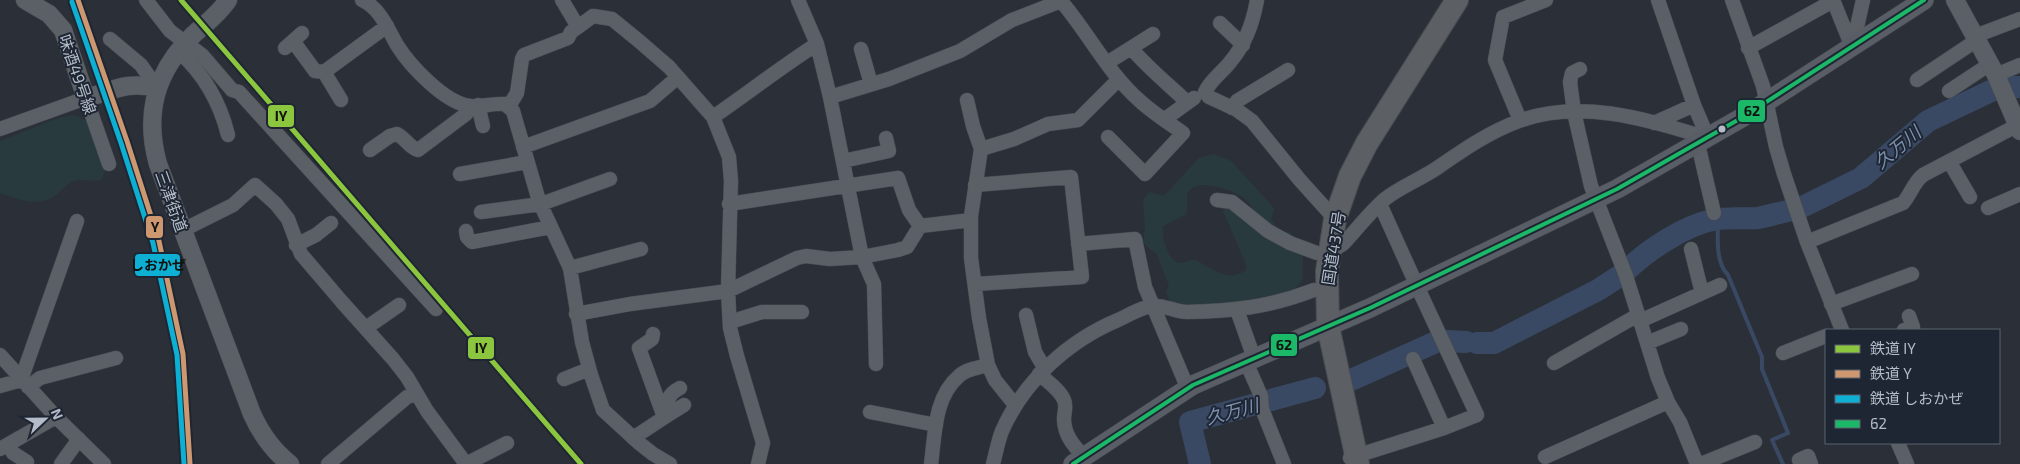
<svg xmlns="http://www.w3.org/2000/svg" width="2020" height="464" font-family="'Exo 2','Noto Sans JP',sans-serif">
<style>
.green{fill:#283a3e;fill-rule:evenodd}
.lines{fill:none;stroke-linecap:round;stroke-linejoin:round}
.stream{stroke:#3a4963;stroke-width:4}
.river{stroke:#3a4963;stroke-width:22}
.minor-casing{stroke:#474b51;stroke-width:15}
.tertiary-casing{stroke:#474b51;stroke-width:19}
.secondary-casing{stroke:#474b51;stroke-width:20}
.trunk-casing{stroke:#484c53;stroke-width:24}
.minor{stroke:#5b5f66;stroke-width:14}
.tertiary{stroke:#5b5f66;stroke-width:18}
.secondary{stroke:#595d65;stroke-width:19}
.trunk{stroke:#5c5f64;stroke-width:22}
.bus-1-casing{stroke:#1e2633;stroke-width:8}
.bus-1{stroke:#1ab867;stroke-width:4}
.rail-1-casing{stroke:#1e2633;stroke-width:9}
.rail-2-casing{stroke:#1e2633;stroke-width:9}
.rail-3-casing{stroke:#1e2633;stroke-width:9}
.rail-1{stroke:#8bc63e;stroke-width:5}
.rail-2{stroke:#cd976f;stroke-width:5}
.rail-3{stroke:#0dafd3;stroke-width:5}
.bus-dot{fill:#b5bcc9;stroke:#1e2633;stroke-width:2}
.labels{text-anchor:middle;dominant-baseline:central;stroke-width:4;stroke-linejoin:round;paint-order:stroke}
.street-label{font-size:16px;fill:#b5bcc9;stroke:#1e2633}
.water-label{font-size:18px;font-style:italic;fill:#7d91b0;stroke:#1e2633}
.line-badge{stroke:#1e2633;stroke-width:2}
.pale-badge-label{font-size:14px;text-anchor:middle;font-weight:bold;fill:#111}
</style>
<rect width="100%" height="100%" fill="#2b3038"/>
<!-- green -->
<path class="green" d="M73 115 85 120 90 125 105 171 102 179C92 183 80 177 71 182 66 185 61 191 56 195 39 208 18 199 0 193V141L58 118Z
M1214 154 1231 161 1274 208 1271 220 1281 232H1289C1298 238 1303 250 1303 261 1302 267 1304 276 1302 280 1293 302 1207 308 1185 307 1180 306 1175 304 1170 303L1166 291 1169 286 1157 254 1151 250 1143 242 1145 229 1143 199 1150 192 1164 196 1199 158ZM1200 185C1215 184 1254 194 1252 213L1224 206 1223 211 1246 264C1247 269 1246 271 1241 273 1226 281 1209 267 1196 260 1190 259 1187 263 1181 263 1168 263 1161 236 1163 226L1185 215 1187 210V193L1192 188Z"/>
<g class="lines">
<!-- stream -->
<path class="stream" d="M1718 220C1718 237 1715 262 1728 275L1762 357V369L1788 433 1772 440 1783 464"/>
<!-- river -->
<path class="river" d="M2010 87H2020
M1802 207 1861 178 1928 121 1995 89
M1627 270C1648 250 1684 226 1712 220 1727 217 1743 219 1758 218 1768 216 1778 213 1788 211
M1446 341 1466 342
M1477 343H1494L1598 290 1621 275
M1351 380 1436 342
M1200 464 1190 422 1315 388"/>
<defs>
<path id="minor" d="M146 0 170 31 202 55 232 90 239 92 436 309
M362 0C381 9 387 28 397 45 410 66 445 103 470 106 482 107 494 103 505 104L513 111 539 201 570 268 582 342 591 375 603 410 639 443 653 454 670 464
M562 0 578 27 593 16 612 19 639 41 669 67 713 117
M798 0 817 44 830 97 889 79 960 51 1012 20 1061 1C1089 34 1108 73 1140 101 1153 113 1169 123 1183 133L1145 174 1108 137
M1257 0C1253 23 1246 43 1231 61 1223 72 1211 79 1205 92L1209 97 1237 110 1252 121 1299 179 1335 219
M1732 0 1763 86 1776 147 1784 174 1807 242 1842 330
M1833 0 1852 47
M1220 23 1243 45
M1975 36 2020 19
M110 39 141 65 157 88
M293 41 315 71 324 72 341 100
M1860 42 1857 27 1863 0
M285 48 302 33
M1131 48C1148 68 1168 84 1187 102
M1748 48 1833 1
M861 49 871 84
M179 52C204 74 220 103 228 135
M1107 63 1153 34
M1580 69 1572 73 1570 82 1574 112 1591 186 1626 276 1658 378 1668 402 1680 422 1697 464
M324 72 387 26
M1996 75 2020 65
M1917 80 1977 40
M1949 91 1990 64
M830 97 862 257 874 284 876 364
M967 100 973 126 981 149
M478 105 483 126
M509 106 517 93 522 59 524 55 568 38 571 32 578 27
M1232 108 1237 101 1288 70
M1165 119 1194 98
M1520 120 1495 60 1503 17 1546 0
M1654 123 1694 105
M0 129 86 98 109 164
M1698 144 1714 213
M523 147 650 101 678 77
M370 150 390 136 397 134C405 138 410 148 418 150L466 114 471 106
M843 161 889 151 886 138
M1949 161 1970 197
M460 174 527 162
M1217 200 1232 202 1268 231 1290 243 1317 253
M729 204 898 178 909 210 920 226 971 220
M1988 208 2020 194
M481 212 541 204 610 179
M183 230 233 205 255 185 276 204 288 219 301 254 342 302 393 359 407 377 427 411 466 464
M466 231 467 237 472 242 551 227
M1807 242 1903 203C1911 194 1913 183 1923 175L2018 125
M1078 244 1135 239 1145 287 1188 389
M296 245 316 235 331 223
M1330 248 1338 247 1343 244C1357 229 1370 212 1385 199 1400 187 1421 179 1437 168 1463 150 1489 132 1519 121 1581 98 1648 120 1708 138L1694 105 1658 0
M1691 249 1702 293
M570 268 641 249
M975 284 1082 277 1071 177 975 185
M1831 304 1912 274
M1237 310 1254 358
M576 314 630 304 728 291 797 258 806 256 830 259 862 257 898 250 907 247 920 226
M1026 315 1035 352 1045 369
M1640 321 1720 285
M730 322 762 312H802
M366 328 399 305
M1904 330 1913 327 1909 316
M653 334 652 339 639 348 664 417
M1647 343 1681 329
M1783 353 1826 336
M0 355 56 417 104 464
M1413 359 1444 428
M1246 362 1261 396 1262 409 1284 464
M1554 363 1638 315
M1039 374C1047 381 1060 390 1064 400 1067 406 1064 412 1064 419 1064 435 1074 446 1084 457
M564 379 589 369
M21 380 77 221
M0 386 21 380
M28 387 40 378 116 358
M1015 405 995 380 988 365 979 318 971 258V216L981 149 1014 139 1048 124 1078 120 1119 79
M870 412 936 425
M668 415 684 405
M633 438 668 415C666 401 668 394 680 388
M1898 443 1907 464
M9 445 13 453 27 462
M0 449 56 417
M1545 457 1668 402
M1350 458 1444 428 1477 415 1417 286 1380 204
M1799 460 1808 456 1811 464
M61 464 79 439
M328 464 407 397 417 394
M466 464 507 443
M758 464 763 443 737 356 730 328 728 291 731 181 729 157 713 117C748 93 781 67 817 44
M931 464C935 435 934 397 959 376 966 369 978 368 988 365
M993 464C996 453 998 441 1002 431 1024 381 1068 341 1118 320 1129 315 1141 307 1153 306 1165 305 1176 312 1187 312 1234 311 1270 307 1314 290
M1701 464 1755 442"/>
<path id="tertiary" d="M25 0 49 14 63 30 86 98C115 90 126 81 157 88
M228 0C219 14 205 24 193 35 155 72 144 114 158 164L252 414C261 434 272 450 290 464
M1955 0 1996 75 2020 131"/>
<path id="secondary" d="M1073 464 1193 385 1370 308 1617 189 1743 117 1924 0"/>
<path id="trunk" d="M1358 464 1328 326 1327 271 1335 219 1350 176 1367 143 1457 0"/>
</defs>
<!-- minor casing -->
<use href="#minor" class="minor-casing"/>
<!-- tertiary casing -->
<use href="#tertiary" class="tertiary-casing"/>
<!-- secondary casing -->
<use href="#secondary" class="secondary-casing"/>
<!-- trunk casing -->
<use href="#trunk" class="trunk-casing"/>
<!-- minor -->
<use href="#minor" class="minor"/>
<!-- tertiary -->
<use href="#tertiary" class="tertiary"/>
<!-- secondary -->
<use href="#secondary" class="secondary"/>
<!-- trunk -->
<use href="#trunk" class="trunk"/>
<defs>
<path id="bus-1" d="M1073 464 1193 385 1370 308 1617 189 1743 117 1924 0"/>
</defs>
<!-- bus-1 casing -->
<use href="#bus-1" class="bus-1-casing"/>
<!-- bus-1 -->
<use href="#bus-1" class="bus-1"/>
<defs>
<path id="rail-1" d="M181 0 581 464"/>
<path id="rail-2" d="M78 0 127 141 159 241 183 354 190 464"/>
<path id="rail-3" d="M72 2 121 143 153 243 177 355 184 464"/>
</defs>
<!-- rail-1 casing -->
<use href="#rail-1" class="rail-1-casing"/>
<!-- rail-2 casing -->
<use href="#rail-2" class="rail-2-casing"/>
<!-- rail-3 casing -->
<use href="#rail-3" class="rail-3-casing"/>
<!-- rail-1 -->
<use href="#rail-1" class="rail-1"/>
<!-- rail-2 -->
<use href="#rail-2" class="rail-2"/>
<!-- rail-3 -->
<use href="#rail-3" class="rail-3"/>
</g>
<!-- markers -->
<circle class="bus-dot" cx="1722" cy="129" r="4.5"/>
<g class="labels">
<!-- street labels -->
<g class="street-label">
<text transform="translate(78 74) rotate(71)">味酒49号線</text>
<text transform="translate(172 201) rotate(70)">三津街道</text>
<text transform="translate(1333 248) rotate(-81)">国道437号</text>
</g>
<!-- water labels -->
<g class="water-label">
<text transform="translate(1897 147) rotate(-40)">久万川</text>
<text transform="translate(1232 411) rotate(-15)">久万川</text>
</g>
</g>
<g class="line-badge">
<rect x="1737" y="99" width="29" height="24" rx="5" fill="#1ab867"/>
<rect x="267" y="104" width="28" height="24" rx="5" fill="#8bc63e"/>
<rect x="145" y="215" width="19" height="24" rx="5" fill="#cd976f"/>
<rect x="134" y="253" width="47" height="24" rx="5" fill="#0dafd3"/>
<rect x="1270" y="333" width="28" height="24" rx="5" fill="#1ab867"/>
<rect x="467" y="336" width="28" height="24" rx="5" fill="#8bc63e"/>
</g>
<g class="pale-badge-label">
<text x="1752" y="116">62</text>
<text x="281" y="121">IY</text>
<text x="155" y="232">Y</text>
<text x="158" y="270">しおかぜ</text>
<text x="1284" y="350">62</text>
<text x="481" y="353">IY</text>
</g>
<!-- legend -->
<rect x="1825" y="329" width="175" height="115" fill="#1e2633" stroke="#5a626f"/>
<rect x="1835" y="345" width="25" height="8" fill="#8bc63e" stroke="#5a626f"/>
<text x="1870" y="354" font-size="15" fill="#b5bcc9">鉄道 IY</text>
<rect x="1835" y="370" width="25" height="8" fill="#cd976f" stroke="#5a626f"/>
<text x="1870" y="379" font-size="15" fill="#b5bcc9">鉄道 Y</text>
<rect x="1835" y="395" width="25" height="8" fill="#0dafd3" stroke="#5a626f"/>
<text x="1870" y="404" font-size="15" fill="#b5bcc9">鉄道 しおかぜ</text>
<rect x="1835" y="420" width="25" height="8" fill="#1ab867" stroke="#5a626f"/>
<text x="1870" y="429" font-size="15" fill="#b5bcc9">62</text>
<!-- north arrow -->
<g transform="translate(45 419) rotate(68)" stroke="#1e2633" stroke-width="4" paint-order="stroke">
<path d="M0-4L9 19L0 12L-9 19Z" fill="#b5bcc9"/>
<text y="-8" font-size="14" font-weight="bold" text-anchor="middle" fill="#b5bcc9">N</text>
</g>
</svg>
